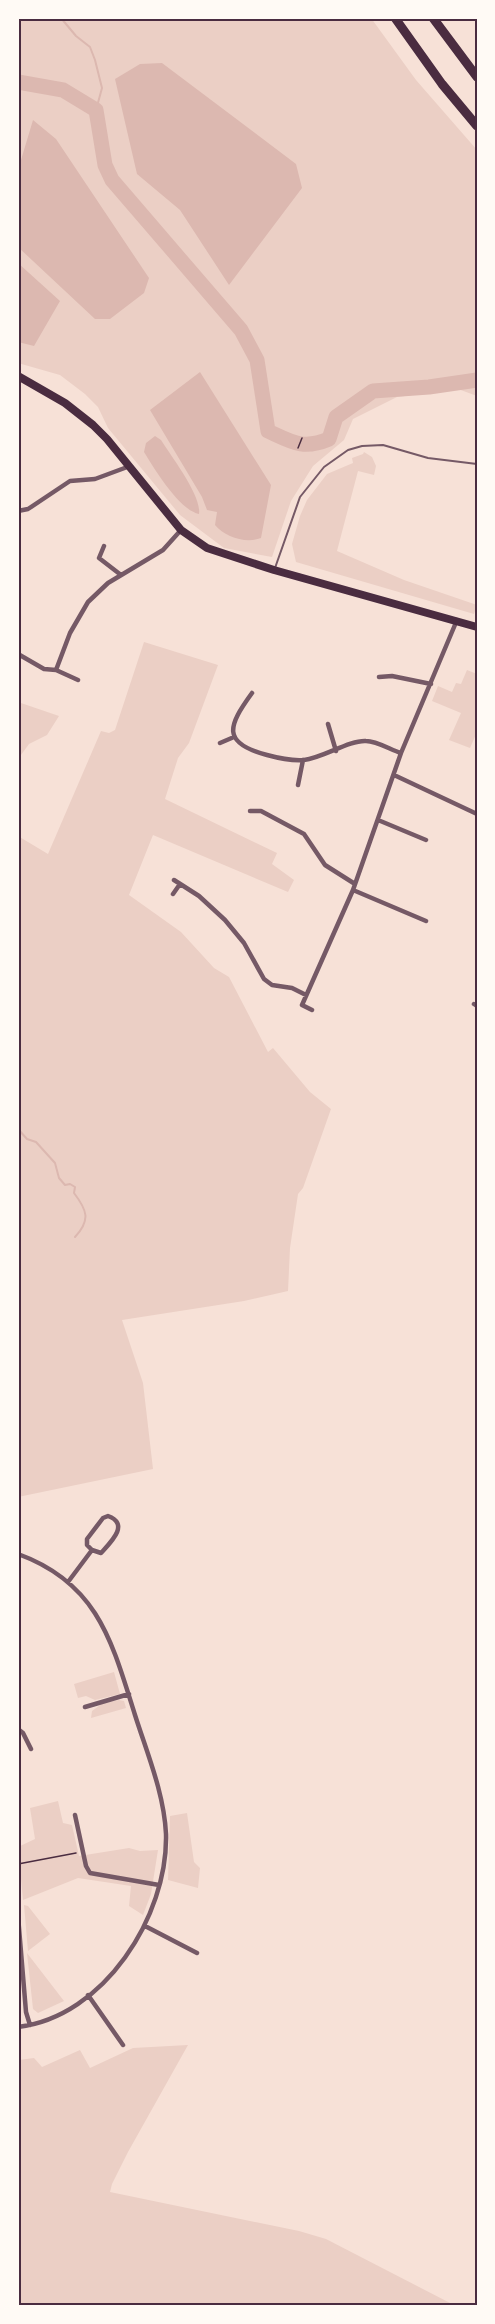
<svg xmlns="http://www.w3.org/2000/svg" width="495" height="2324" font-family="Bitter,serif">
<style>
.green{fill:#ebcfc5}
.water{fill:#dcb8b0}
.lines{fill:none;stroke-linecap:round;stroke-linejoin:round}
.stream{stroke:#dcb8b0;stroke-width:2}
.river{stroke:#dcb8b0;stroke-width:15}
.path{stroke:#4a2c40;stroke-width:1.5}
.service{stroke:#755966;stroke-width:2}
.minor{stroke:#755966;stroke-width:4.5}
.primary{stroke:#4a2c40;stroke-width:8}
.motorway{stroke:#4a2c40;stroke-width:9}
.neatline{fill:none;stroke:#4a2c40;stroke-width:2}
</style>
<rect width="100%" height="100%" fill="#f7e1d7"/>
<!-- green -->
<path class="green" d="M18 18H371L416 80 477 150V396L458 389 397 397 353 419 344 440 313 466 291 501 272 557 224 548 180 515 108 428 98 407 85 394 60 375 18 363Z
M364 452 372 457 376 466 374 475 358 471 337 551 404 580 477 605 474 614 296 562 292 544 300 516 307 500 327 474 353 463 352 458 363 454Z
M144 642 218 665 189 743 178 758 165 799 277 853 272 864 294 880 288 892 153 835 129 895 181 932 214 968 229 977 268 1052 273 1048 310 1092 331 1109 303 1188 298 1194 290 1248 288 1291 244 1301 122 1320 143 1383 153 1469 18 1497V836L48 854 101 731 109 733 115 730Z
M467 670 477 674V732L470 748 449 740 461 713 432 701 438 686 452 692 456 683 461 684Z
M18 702 59 716 47 735 29 744 18 759Z
M114 1672 120 1694 95 1700 86 1696 78 1698 74 1684Z
M119 1700 124 1701 126 1708 91 1718 92 1711 103 1703Z
M58 1801 63 1823 72 1825 79 1856 129 1848 140 1851 158 1850 151 1894 143 1915 129 1906 131 1886 78 1878 23 1900 18 1847 35 1839 30 1808Z
M187 1813 194 1862 200 1868 198 1888 168 1880 170 1816Z
M24 1905 28 1906 50 1934 28 1951Z
M27 1953 64 2001 38 2013 33 2009Z
M188 2045 128 2152 112 2184 110 2192 299 2231 326 2239 452 2304 451 2306H18L19 2060 34 2058 42 2067 80 2050 90 2068 133 2048Z"/>
<!-- water -->
<path class="water" d="M162 63 296 164 302 188 229 285 180 210 137 174 115 79 140 64Z
M33 120 56 139 149 278 144 293 110 319H95L18 247V170Z
M18 263 60 301 34 346 18 342Z
M200 372 271 485 261 538C246 544 225 537 215 525L217 512 207 510 202 497 150 410Z
M155 436 161 440C171 456 202 496 199 514 179 510 154 468 144 452L146 443Z"/>
<g class="lines">
<!-- stream -->
<path class="stream" d="M61 18 76 36 90 47 95 60 102 88 96 110
M18 1129 27 1139 36 1142 55 1163 59 1178 65 1185 70 1184 75 1187 74 1193C87 1210 91 1220 75 1237"/>
<!-- river -->
<path class="river" d="M18 82 63 90 96 110 105 165 112 180 241 330 257 360 268 431C292 442 303 450 329 439L336 417 373 391 429 387 477 380"/>
<!-- path -->
<path class="path" d="M298 448 302 438
M18 1864 76 1853"/>
<!-- service -->
<path class="service" d="M275 568 300 497 324 467 348 450 362 446 383 445 428 458 477 464"/>
<!-- minor -->
<path class="minor" d="M18 511 28 509 70 481 95 479 130 466
M104 546 99 558 121 575
M18 654 44 669 56 670 78 680
M56 670 70 633 88 602 108 583 163 550 181 530
M379 677 392 676 431 684
M252 693C228 726 221 743 267 755 278 758 292 761 304 760 323 758 349 740 366 741 377 741 391 750 401 753
M328 724 336 751
M220 743 234 737
M394 775 477 814
M298 785 303 760
M250 811H261L304 834 325 865 355 884
M378 820 426 840
M174 880 199 896 225 920 244 943 264 979 272 985 292 988 306 995
M353 890 426 921
M173 894 180 884
M474 1004 477 1006
M312 1010 302 1005 353 890 401 753 457 620
M18 1554C98 1583 112 1642 135 1715 147 1753 164 1793 166 1834 168 1916 104 2017 18 2027
M68 1582 92 1550 101 1553C111 1542 130 1524 108 1516L103 1518 87 1539V1545L92 1550
M85 1707 129 1694
M18 1729 23 1733 31 1749
M75 1815 86 1866 90 1873 159 1885
M18 1916 26 2012 30 2025
M145 1926 197 1953
M88 1995 123 2045"/>
<!-- primary -->
<path class="primary" d="M18 376 65 403 93 425 107 439 181 530 207 548 274 570 477 627"/>
<!-- motorway -->
<path class="motorway" d="M395 18 442 84 477 126
M433 18 477 77"/>
</g>
<!-- border -->
<rect width="495" height="2324" fill="none" stroke="#fffaf5" stroke-width="39"/>
<rect x="20" y="20" width="456" height="2284" class="neatline"/>
</svg>
